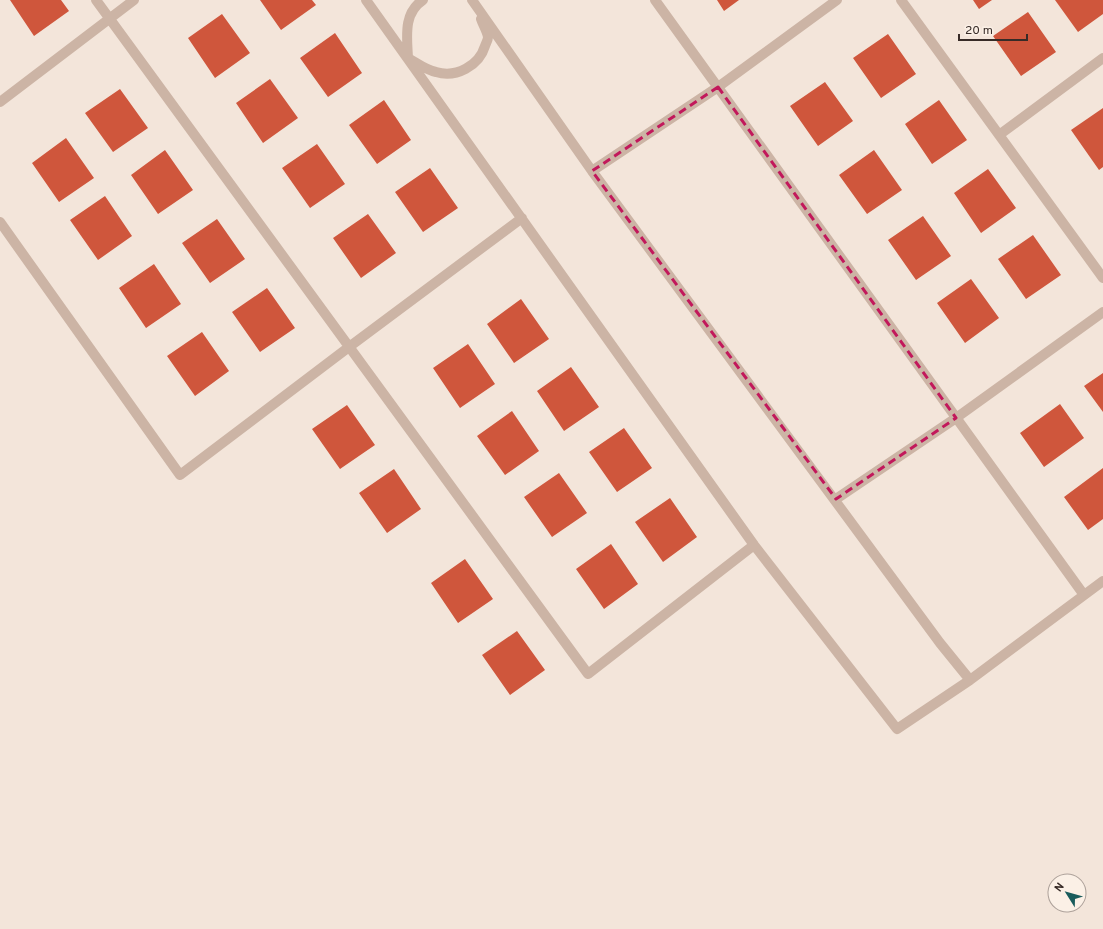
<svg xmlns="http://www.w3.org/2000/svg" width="1103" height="929" font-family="Overpass,sans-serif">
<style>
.building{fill:#cf563c}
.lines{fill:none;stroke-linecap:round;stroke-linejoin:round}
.street{stroke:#ccb4a5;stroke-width:10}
.marked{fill:none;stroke:#c2185b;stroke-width:3;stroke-dasharray:8 5;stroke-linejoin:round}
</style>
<rect width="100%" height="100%" fill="#f3e5da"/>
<!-- building -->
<path class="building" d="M10 0H61L69 11 34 36Z
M260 0H312L316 5 281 30Z
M717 0H739L724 11Z
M973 0H992L979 9Z
M1055 0H1103V14L1078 32Z
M1028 12 1056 52 1021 76 993 36Z
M222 14 250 53 215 78 188 38Z
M335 33 362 73 328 97 300 58Z
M888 34 916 74 881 98 853 58Z
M270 79 298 118 263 143 236 103Z
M825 82 853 121 818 146 790 106Z
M120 89 148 128 113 152 85 113Z
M384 100 411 140 377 164 349 125Z
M939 100 967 140 932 164 905 124Z
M1103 108V167L1099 170 1071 130Z
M66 138 94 178 59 202 32 163Z
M317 144 345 184 310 208 282 168Z
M165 150 193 190 158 214 131 175Z
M874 150 902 190 867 214 839 175Z
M430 168 458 208 423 232 395 192Z
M988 169 1016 208 981 233 954 193Z
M105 196 132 236 98 260 70 220Z
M368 214 396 253 361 278 333 238Z
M923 216 951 256 916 280 888 240Z
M217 219 245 259 210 283 182 243Z
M1033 235 1061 275 1026 299 998 259Z
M154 264 181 304 146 328 119 288Z
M971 279 999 318 965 343 937 303Z
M267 288 295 328 260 352 232 312Z
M521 299 549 339 514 363 487 324Z
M202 332 229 371 195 396 167 356Z
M468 344 495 384 460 408 433 368Z
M571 367 599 407 564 431 537 391Z
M1103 373V412L1084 386Z
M1060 404 1084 438 1044 467 1020 433Z
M347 405 375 445 340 469 312 429Z
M512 411 539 451 505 475 477 436Z
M624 428 652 468 617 492 589 452Z
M1103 468V519L1088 530 1064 497Z
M394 469 421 509 387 533 359 493Z
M559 473 587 513 552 537 524 497Z
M670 498 697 537 663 562 635 522Z
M611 544 638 584 604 609 576 569Z
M465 559 493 599 458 623 431 583Z
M517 631 545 670 510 695 482 655Z"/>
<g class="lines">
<!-- street -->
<path class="street" d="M96 0 588 674 754 545
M366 0 754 545 897 729 970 680 1103 581
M423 0C403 13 407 37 408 58 417 63 426 70 436 72 456 78 479 66 485 46 486 43 488 40 488 37 487 31 483 25 481 19
M472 0 592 171 940 643 970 680
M655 0 1084 595
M901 0 1103 278
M0 102 134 0
M999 135 1103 58
M592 171 718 87 837 0
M0 222 180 475 349 347 522 218
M836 499 956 418 1103 312"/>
</g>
<!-- marked area -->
<path class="marked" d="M718 87 956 418 836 499 592 171Z"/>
<!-- north arrow -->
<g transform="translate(1067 893) rotate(307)"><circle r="19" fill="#fbf0e6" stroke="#ada19a"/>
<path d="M0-3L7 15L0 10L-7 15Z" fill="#195c5c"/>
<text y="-6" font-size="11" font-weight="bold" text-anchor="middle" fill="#372b27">N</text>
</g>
<!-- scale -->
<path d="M959 34v6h68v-6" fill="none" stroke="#372b27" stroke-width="2"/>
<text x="965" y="34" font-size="12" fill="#372b27" stroke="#fbf0e6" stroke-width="3" paint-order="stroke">20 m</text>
</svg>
